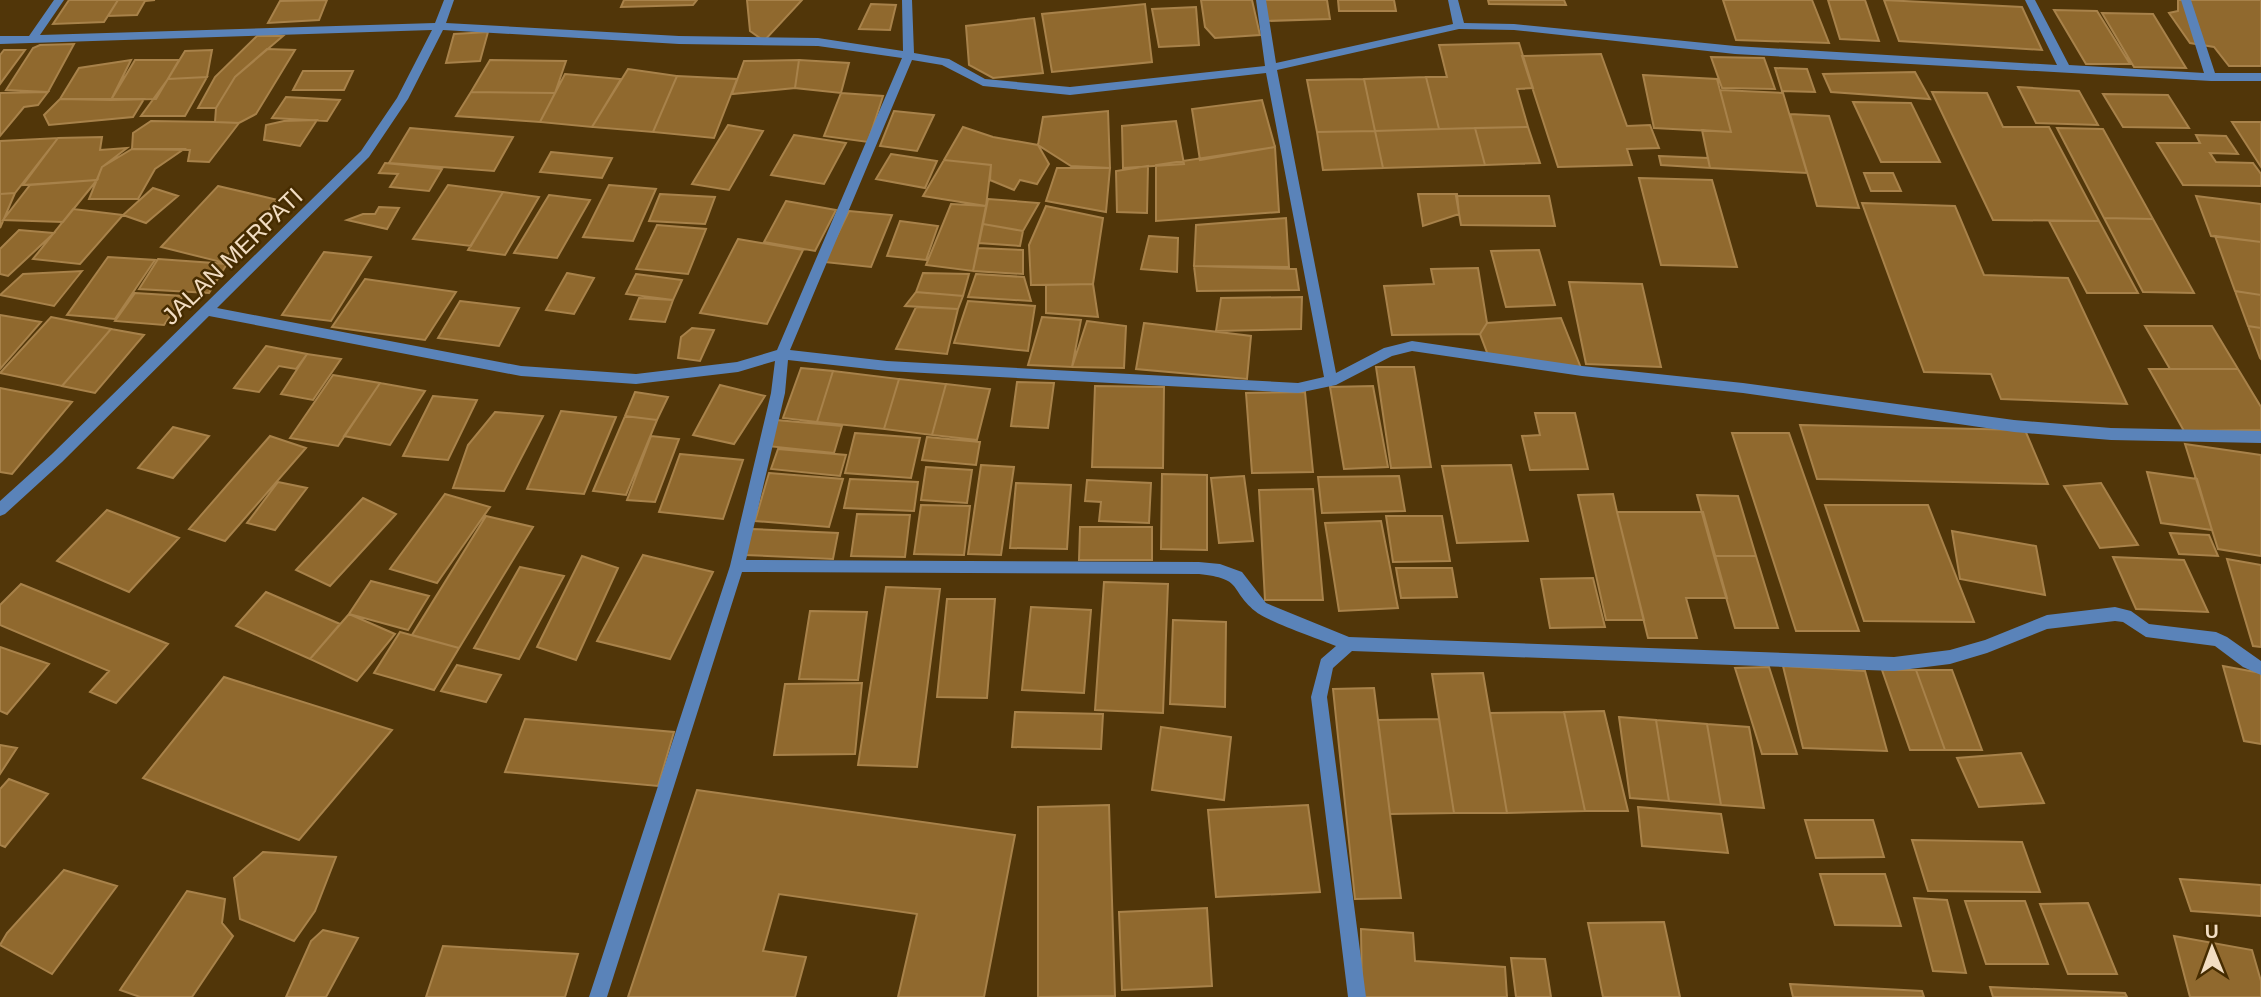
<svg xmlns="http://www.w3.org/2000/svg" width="2261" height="997" font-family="Helvetica,sans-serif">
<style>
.building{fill:#90692e;stroke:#a8824a;stroke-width:2}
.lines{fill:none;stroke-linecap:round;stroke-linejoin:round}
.street{fill:#5a83b9;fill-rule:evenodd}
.labels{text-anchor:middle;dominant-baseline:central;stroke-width:5;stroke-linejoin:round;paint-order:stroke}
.street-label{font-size:24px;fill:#f2ddc2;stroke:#462c00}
</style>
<rect width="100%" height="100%" fill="#513609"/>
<!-- building -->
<path class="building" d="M69 0H118L104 22 53 24Z
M118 0H155L145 1 137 15 108 16Z
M327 0 319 20 268 23 280 1Z
M624 0H697L693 5 621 7Z
M747 0H802L764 41 750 31Z
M1201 0H1252L1260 35 1215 38 1205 27Z
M1264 0H1327L1330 19 1266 21Z
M1338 0H1394L1396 11H1339Z
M1488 0H1564L1566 5 1489 4Z
M1723 0H1812L1829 43 1736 40Z
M1828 0H1865L1879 41 1840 39Z
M1884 0 2022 7 2042 50 1899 41Z
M2178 0H2261V66H2229L2214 47 2190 43 2169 13 2178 11Z
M871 4 896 5 890 30 859 29Z
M1145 4 1152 62 1052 72 1042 14Z
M1196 7 1199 45 1159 47 1152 9Z
M2054 10 2097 11 2130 64H2086Z
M2102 13 2153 14 2186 68 2134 67Z
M1034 18 1043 73 993 78 969 65 966 26Z
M488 32 480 61 446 63 454 34Z
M257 36H283L235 77 216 108H198L215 77Z
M1519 43 1533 88 1517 89 1528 127 1439 129 1426 77H1447L1439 45Z
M74 44 48 92 6 90 33 48 40 45Z
M267 49 295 50 256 114 239 123 215 122 216 108 235 77Z
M4 50H25L0 84V55Z
M212 50 207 77 168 79 185 51Z
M1601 54 1627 126 1650 125 1659 148 1627 149 1632 165 1558 167 1522 56Z
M1711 57 1764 58 1775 89 1722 88Z
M131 60 111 100 60 99 79 68Z
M135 60H179L156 99 111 100Z
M490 60 566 61 555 93 471 92Z
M799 60 849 63 841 93 795 88Z
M799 60 795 88 732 94 744 61Z
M1775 68 1807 69 1815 92 1782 91Z
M628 69 677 76 653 132 592 127Z
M303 71H353L344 90H293Z
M1915 72 1930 99 1831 92 1823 74Z
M565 74 621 79 592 127 540 122Z
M1643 75 1717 79 1731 132 1654 128Z
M677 76 737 79 714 138 653 132Z
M207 77 185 116H141L168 79Z
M1426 77 1439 129 1375 131 1364 79Z
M1364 79 1375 131 1317 132 1307 80Z
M2018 87 2079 91 2098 125 2036 123Z
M1720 90 1783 93 1807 173 1710 168 1702 130 1731 132Z
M48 92 38 105 24 107 0 136V93Z
M471 92 555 93 540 122 456 116Z
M1932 92 1987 93 2003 127H2049L2099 221 1993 220Z
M841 93 883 96 868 142 824 136Z
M2103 94 2168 95 2189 128 2123 127Z
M286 97 340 100 327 121 272 118Z
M60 99H144L133 117 49 125 44 115Z
M1262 100 1275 147 1200 160 1192 109Z
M1853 102 1911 103 1940 162H1881Z
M894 111 934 115 917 151 880 146Z
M1108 111 1110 168 1071 166 1038 145 1043 117Z
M1790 114 1829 116 1859 208 1817 206Z
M317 120 300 146 264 140 266 125 284 121Z
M151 121 215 122 239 123 209 162 188 161 190 150 132 149 133 133Z
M1176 121 1184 164 1123 168 1122 126Z
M2232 122H2261V167Z
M728 125 763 131 729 190 692 184Z
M963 127 993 137 1038 145 1049 164 1037 184 1020 180 1014 190 990 180 991 165 944 160Z
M1528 127 1540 163 1485 165 1475 128Z
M410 128 513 137 494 171 389 163Z
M1475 128 1485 165 1383 168 1375 131Z
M2057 128 2103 129 2153 219 2104 218Z
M1375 131 1383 168 1323 170 1317 132Z
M794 135 846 143 824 184 771 175Z
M2196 135 2226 136 2238 154 2210 153 2216 162 2253 163 2261 174V186L2183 185 2157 143H2200Z
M102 137 100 150 127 148 102 167 97 180 23 185 58 138Z
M58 138 15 193 0 194V141Z
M1275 147 1279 212 1156 221V165Z
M132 149H184L155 169 138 199H89L102 167Z
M551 152 612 158 602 178 540 172Z
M891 154 937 161 925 188 876 179Z
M1659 156 1708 158 1710 168 1661 165Z
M944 160 991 165 986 206 923 196Z
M385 163 442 169 429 191 390 187 398 174 379 173Z
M1148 166 1147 213 1117 212 1116 171Z
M1057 168H1110L1106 212 1046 201Z
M1864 173H1893L1901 191H1871Z
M1639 178 1712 180 1737 267 1661 265Z
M97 180 63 222 3 220 30 185Z
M448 185 503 192 471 246 413 239Z
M609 185 656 189 633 241 583 237Z
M218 186 278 200 221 262 161 247Z
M153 188 178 196 146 223 123 215Z
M503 192 539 197 505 255 468 250Z
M15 193 0 228V194Z
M660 194 715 197 705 224 649 221Z
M1418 194H1457L1459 214 1423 226Z
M549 195 590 200 557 258 514 253Z
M1456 196H1549L1555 226 1461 225Z
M2196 196 2261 204V242L2211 236Z
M988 199 1039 203 1023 231 983 224Z
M786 201 836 210 815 251 764 242Z
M1862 203 1955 206 1984 275 2068 278 2127 404 2001 399 1991 374 1924 372Z
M951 204 986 206 973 271 926 265Z
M1046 206 1103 218 1093 284 1031 285 1029 245Z
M379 207 399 208 387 229 347 220 363 214H375Z
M73 209 123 215 80 264 33 259Z
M849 211 892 215 871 267 824 262Z
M1286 218 1289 267 1194 266 1196 225Z
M2104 218 2153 219 2194 293 2143 292Z
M900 221 938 226 926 260 887 256Z
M2049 221H2099L2138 293H2087Z
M983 224 1023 231 1020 246 979 243Z
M657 225 706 229 688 274 636 269Z
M19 230 54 233 8 276 0 274V249Z
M1149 236 1178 238 1177 272 1141 269Z
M2215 236 2261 242V295L2235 291Z
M738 239 803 250 767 324 700 313Z
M978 248 1023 250V274L973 271Z
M1539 250 1555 305 1506 307 1491 251Z
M324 252 371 257 331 321 282 315Z
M108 257 155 260 115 319 67 315Z
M158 259 227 264 209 293 139 289Z
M1194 266 1296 269 1299 290 1197 291Z
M1478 268 1487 323 1480 334 1392 335 1384 286 1434 284 1431 269Z
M82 271 54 306 0 295 23 274Z
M567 273 594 278 574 314 546 310Z
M923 273 969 274 963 296 916 292Z
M636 274 682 280 673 300 626 294Z
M976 274 1024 277 1031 301 968 297Z
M365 279 456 292 425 340 332 327Z
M1569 282 1642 284 1661 367 1586 364Z
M1093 284 1098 317 1046 313V285Z
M2235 291 2261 295V328L2248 326Z
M916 292 963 296 958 309 905 306Z
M135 293 183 296 164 325 115 321Z
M1302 297 1301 329 1216 331 1221 298Z
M639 298 673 300 665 322 630 319Z
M460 301 519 308 499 346 438 338Z
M968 301 1035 306 1028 351 954 343Z
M916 307 958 309 947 354 896 349Z
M0 315 41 322 0 369Z
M51 317 111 329 62 386 0 373Z
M1042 317 1081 320 1072 367 1028 365Z
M1561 318 1581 368 1488 355 1480 334 1487 323Z
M1087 321 1126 326 1124 368 1072 367Z
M1144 323 1251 336 1247 379 1136 369Z
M2145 326H2212L2238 369H2170Z
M2248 326 2261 328V359L2260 358Z
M692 328 714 330 700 361 678 358 681 337Z
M111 329 144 335 95 393 62 386Z
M266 346 307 354 296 369 279 366 259 392 234 388Z
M307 354 341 359 313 400 281 394Z
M1376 367H1414L1431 467 1391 468Z
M801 368 833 371 817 422 783 418Z
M2149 369H2238L2261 407V430L2184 431Z
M833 371 899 379 884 429 817 422Z
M333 375 380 383 338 446 290 438Z
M899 379 946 384 932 435 884 429Z
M1017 382 1054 383 1048 428 1011 426Z
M380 383 425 391 390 445 344 436Z
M946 384 990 389 977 440 932 435Z
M720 385 765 396 734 444 693 435Z
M1095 386 1164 387 1163 468 1092 467Z
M1373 386 1388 467 1344 469 1330 387Z
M0 388 72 402 12 474 0 472Z
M635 392 668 397 657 420 625 416Z
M1305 392 1313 472 1252 473 1246 393Z
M433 396 477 400 448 460 403 456Z
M561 411 616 417 584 494 527 489Z
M495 412 543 416 504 491 453 488 468 445Z
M1535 413H1575L1588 469 1530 470 1522 436 1540 435Z
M625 416 657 420 626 495 593 491Z
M776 420 842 426 834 453 767 446Z
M1800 425 2025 430 2048 484 1817 479Z
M173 427 209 436 173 478 138 468Z
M855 433 920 438 911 478 845 473Z
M1732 433H1789L1859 631H1796Z
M270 436 306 448 225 541 189 529Z
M651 436 679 439 655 502 627 500Z
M927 437 980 442 976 465 922 460Z
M2185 444 2261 455V556L2218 549Z
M778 449 846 455 840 476 771 469Z
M680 454 743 460 723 519 659 512Z
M981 465 1014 467 1001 555 968 554Z
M1511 465 1528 541 1457 543 1442 466Z
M926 467 972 470 967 503 921 500Z
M2147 472 2197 479 2212 530 2161 523Z
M769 473 843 479 829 527 755 521Z
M1162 474 1207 475V550L1161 549Z
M1244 476 1253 541 1219 543 1211 478Z
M1399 476 1405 511 1322 513 1318 477Z
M850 479 918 482 914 511 844 508Z
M1087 480 1151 483 1149 523 1099 521 1101 502 1085 501Z
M278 482 307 488 275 530 247 523Z
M1016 483 1071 485 1067 549 1010 548Z
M2101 483 2138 545 2100 548 2064 486Z
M1313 489 1323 600H1265L1259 490Z
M445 494 490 507 437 583 390 569Z
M1613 494 1617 512 1644 620H1606L1578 495Z
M1697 495 1738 496 1756 556H1714Z
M363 498 396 514 330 586 296 570Z
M921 505 970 506 964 555 914 554Z
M1825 505H1928L1974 622 1864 621Z
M107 510 179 538 129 592 57 561Z
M1617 512H1703L1727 598H1686L1697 638H1648Z
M857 514 910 515 905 557 851 556Z
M486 516 533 527 459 648 412 635Z
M1386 516H1442L1450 561 1393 562Z
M1381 521 1398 608 1339 611 1325 523Z
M1080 527H1152V560H1079Z
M752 529 838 533 833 559 745 555Z
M1952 531 2036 546 2045 595 1960 579Z
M2170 533 2209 535 2218 556 2179 554Z
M643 555 713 572 670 659 597 641Z
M582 556 618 568 576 660 537 647Z
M1714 556H1756L1778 628H1735Z
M2113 557 2184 560 2208 612 2136 609Z
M2227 559 2261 565V647L2253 646Z
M520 567 564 576 519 659 474 648Z
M1396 568H1452L1457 597 1401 598Z
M1593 578 1605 627 1550 628 1541 579Z
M371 581 429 596 408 630 349 614Z
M1104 582 1168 584 1163 713 1095 710Z
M21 584 168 644 116 703 90 692 109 671 0 625V605Z
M886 587 940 589 917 767 858 765Z
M266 592 340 624 310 659 236 626Z
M947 599H995L987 698 937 697Z
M1031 607 1091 610 1084 693 1022 690Z
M810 611 867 612 858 680 799 679Z
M349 614 395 634 357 681 310 659Z
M1173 620 1226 622 1225 707 1170 704Z
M400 632 459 648 434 690 374 673Z
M0 647 49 664 7 714 0 711Z
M457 665 501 675 486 702 441 691Z
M1783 666 1865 671 1887 751 1803 748Z
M2223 666 2261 673V744L2244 741Z
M1769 667 1797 754H1762L1735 668Z
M1882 670H1916L1945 750H1910Z
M1916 670H1952L1982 750H1945Z
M1483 673 1507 813H1454L1432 674Z
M224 677 392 730 299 840 143 778Z
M862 683 855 754 774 755 785 684Z
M1374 688 1390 814 1401 898 1355 899 1333 689Z
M1604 711 1628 811H1585L1564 712Z
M1015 712 1103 714 1101 749 1012 747Z
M1564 712 1585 811 1507 813 1490 713Z
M1619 717 1656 720 1669 801 1630 798Z
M525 719 674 732 658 786 505 772Z
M1439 719 1454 813 1390 814 1378 720Z
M1656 720 1707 724 1721 805 1669 801Z
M1707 724 1749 727 1764 808 1721 805Z
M1161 727 1231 737 1224 800 1152 790Z
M0 745 17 748 0 774Z
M2021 753 2044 803 1979 807 1957 758Z
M9 779 48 794 5 847 0 845V789Z
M697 790 1015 835 984 997H898L917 914 779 894 763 951 806 957 795 997H628Z
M1109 805 1115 996 1038 997V807Z
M1308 805 1320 892 1216 897 1208 810Z
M1638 807 1721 814 1728 853 1642 846Z
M1805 820H1873L1884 857 1816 858Z
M1912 840 2022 842 2040 892 1928 891Z
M263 852 336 857 315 911 294 941 240 919 234 878Z
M64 870 117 886 52 974 0 945 7 933Z
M1820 874H1885L1901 926 1835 925Z
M2180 879 2261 885V916L2191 911Z
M187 891 225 899 222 923 233 936 192 997H140L120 990Z
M1914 898 1947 900 1966 973 1933 971Z
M1965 901H2025L2048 964H1986Z
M2088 903 2117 974H2068L2040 904Z
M1207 908 1212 986 1122 990 1119 912Z
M1664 922 1680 997H1603L1588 923Z
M1361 929 1413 933 1415 961 1505 967 1507 997H1362Z
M323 930 358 938 326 997H286L311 941Z
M2174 936 2252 950 2261 981V997H2190Z
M443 946 578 954 565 997H426Z
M1511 958 1545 959 1551 997H1516Z
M1790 984 1922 991 1924 997H1793Z
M1990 987 2125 993 2127 997H1993Z"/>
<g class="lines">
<!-- street -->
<path class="street" d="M54 0H64L40 35 435 23 444 0H454L446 23 679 36 818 38 903 51 902 0H912L914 53 949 59 985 79 1070 87 1265 66 1256 0H1266L1276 63 1453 24 1448 0H1458L1464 23 1514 24 1735 46 2057 65 2025 0H2035L2069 65 2204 73 2181 0H2191L2215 73H2261V81H2211L1735 54 1514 30 1459 29 1277 70 1336 373 1384 348 1412 341 1582 366 1743 383 2014 420 2111 428 2261 431V443L2111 440 2014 432 1743 393 1582 376 1412 351 1392 356 1336 385 1298 393 887 371 788 360 785 393 746 560 1199 562 1220 564 1242 572 1266 603 1349 637 1894 657 1950 650 1985 640 2047 615 2115 607 2131 611 2149 624 2216 632 2227 637 2261 661V675L2243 667 2215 646 2146 637 2123 622 2115 621 2047 629 1987 653 1950 664 1894 671 1352 651 1333 668 1327 697 1366 997H1348L1311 697 1321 659 1336 646C1319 639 1266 621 1255 611 1228 588 1244 579 1199 574L742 572 607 997H589L730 566 771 393 775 361 738 372 636 384 521 376 209 316 62 462 5 514 0 516V501L52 454 361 151 397 98 432 30 0 44V36H29ZM443 30 679 44 818 46 902 58 777 350 737 362 636 374 521 366 217 308 369 157 408 99ZM912 60 942 65 983 86 1070 95 1266 73 1324 377 1298 383 887 361 790 350Z"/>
</g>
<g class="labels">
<!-- street labels -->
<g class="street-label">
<text transform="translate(232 256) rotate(-44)">JALAN MERPATI</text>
</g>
</g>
<!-- north arrow -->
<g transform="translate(2212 948) rotate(359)" stroke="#462c00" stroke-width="5" paint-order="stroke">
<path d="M0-5L12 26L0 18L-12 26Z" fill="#f2ddc2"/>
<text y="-10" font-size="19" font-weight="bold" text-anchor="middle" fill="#f2ddc2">U</text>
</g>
</svg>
